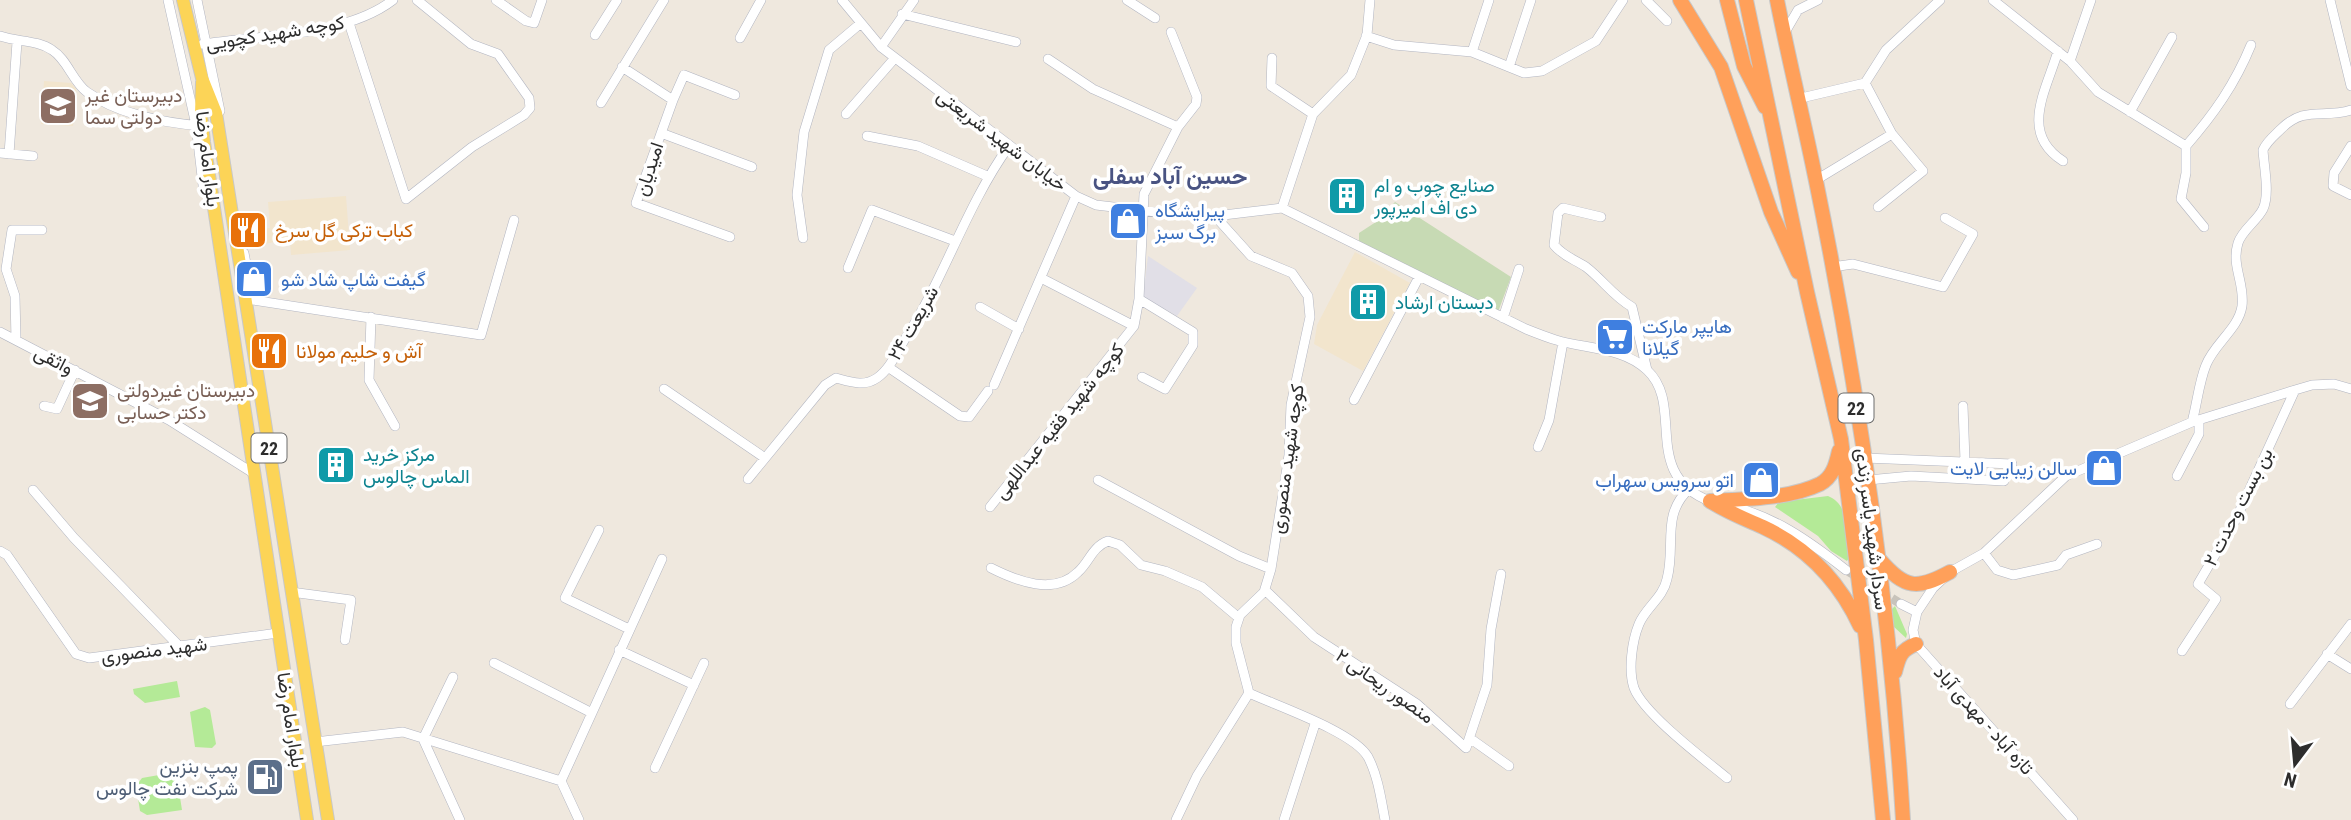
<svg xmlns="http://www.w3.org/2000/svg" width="2351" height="820" font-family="'Roboto Condensed',Vazirmatn,sans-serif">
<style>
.industrial{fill:#e1dfe7}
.education{fill:#f2e5cd}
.green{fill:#b4ea97}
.cemetery{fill:#c7dab4}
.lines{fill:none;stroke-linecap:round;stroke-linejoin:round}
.minor-tunnel{stroke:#c8c3bb;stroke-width:9;stroke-dasharray:9 4.5;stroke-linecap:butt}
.minor-casing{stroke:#b2b5c1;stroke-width:10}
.major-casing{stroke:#c8c8c8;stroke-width:14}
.highway-casing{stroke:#c8c8c8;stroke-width:16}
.minor{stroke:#fff;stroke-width:9}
.major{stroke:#fcd457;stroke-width:12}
.highway{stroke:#ffa05a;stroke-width:14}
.labels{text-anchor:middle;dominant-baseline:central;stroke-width:7;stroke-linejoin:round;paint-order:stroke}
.shield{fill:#fff;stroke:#6c6c6c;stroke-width:2}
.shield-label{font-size:18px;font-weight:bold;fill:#2d2d2d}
.street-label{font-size:19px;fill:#2d2d2d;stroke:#fff}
.education-label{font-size:19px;fill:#785e54;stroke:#fff;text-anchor:start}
.culture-label{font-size:19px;fill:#0d838f;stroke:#fff;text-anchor:start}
.shop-label{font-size:19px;fill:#366cbe;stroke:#fff;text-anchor:start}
.food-label{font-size:19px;fill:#c56008;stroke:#fff;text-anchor:start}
.service-label{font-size:19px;fill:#4e5e75;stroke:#fff;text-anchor:end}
.quarter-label{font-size:23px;font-weight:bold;fill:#495382;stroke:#fff}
</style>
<rect width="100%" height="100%" fill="#efe8de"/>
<!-- industrial -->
<path class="industrial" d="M1148 256 1197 288 1177 316 1143 297Z"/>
<!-- education -->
<path class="education" d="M44 81 71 83 76 88 73 126 41 124Z
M346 196 350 250 291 255 290 239 243 248V241L260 240 259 229 270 228 268 202Z
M1355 252 1410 283 1363 371 1314 344 1317 325Z"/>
<!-- green -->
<path class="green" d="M1828 496C1851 505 1847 537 1849 558L1847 561 1831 551 1818 536 1775 507 1779 502Z
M1895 606 1907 634 1906 638 1893 626 1891 610Z
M177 681 180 697 145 703 134 694 133 689Z
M205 707 210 710 216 744 212 748 195 747 190 712Z
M176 772 182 810 147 815 140 811 136 786 142 778Z"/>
<!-- cemetery -->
<path class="cemetery" d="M1395 202 1511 277 1498 312 1359 241V233L1379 220Z"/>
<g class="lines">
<!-- minor-tunnel -->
<path class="minor-tunnel" d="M1846 570 1901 604"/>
<defs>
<path id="minor" d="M168 0 196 125 203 185
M197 0 220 111
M496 0 526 21 534 23 542 0
M842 0 881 47 1076 196 1096 205 1173 214 1215 216 1282 208 1526 329C1536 333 1546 337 1556 340 1586 349 1623 347 1647 370 1686 406 1639 475 1712 502
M1127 0 1155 18
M1646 0 1667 21
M1993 0 2070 61 2098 92 2186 146V173L2181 199 2204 227
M2330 0 2351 86
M902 14 1016 42
M349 23 406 199 472 147 524 115 530 108 529 98 498 54 471 44 417 0
M1784 34 1798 10 1818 0
M595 35 617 0
M0 36C17 42 38 40 52 50 67 59 73 82 87 92 118 114 165 123 202 126
M1366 36 1394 45 1472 52 1524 73 1542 71 1596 41 1623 0
M740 38 761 0
M203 44C261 35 345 37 393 0
M881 47 914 0
M2058 51C2046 91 2019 133 2063 161
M1472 52 1489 0
M1272 58 1271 86 1313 114
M1048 59 1093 89 1178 127
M2070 61 2091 0
M622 67 673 100 636 203 730 237
M1509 67 1531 0
M1865 83 1892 134
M1797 99 1865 83 1886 50 1940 0
M673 100 684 75 735 95
M601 103 664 0
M2130 112 2172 37
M846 114 894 59
M661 133 752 167
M867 136 918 146 987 176
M2186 146C2214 114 2235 84 2251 45
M2351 146 2334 173 2333 186 2351 195
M0 153 33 156
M9 154 17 42
M1816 180 1892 134 1923 171 1878 207
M1282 208 1313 114 1351 75 1367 35 1370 0
M1215 216 1251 256 1292 273 1308 296 1310 317 1291 405 1289 455 1271 569 1264 592 1240 615 1236 627V643L1249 693
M1601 217 1563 208 1558 213 1554 245C1564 257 1574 259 1586 267 1603 280 1613 296 1632 307L1647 370
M803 238 797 195 804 132 829 50 861 23
M244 253 253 300
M1832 267 1853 264 1943 287 1973 234 1945 218
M848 268 872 210 955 241
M1041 278 1134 326
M246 299 481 335 514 220
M1139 299 1193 332V345L1165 389 1142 377
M980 307 1019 329
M371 317 369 380 395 426
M1503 318 1519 269
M0 332 169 420 253 473
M16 340 15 296 6 269 12 230H42
M888 367 960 416 969 417 988 391
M994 385 1076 196
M664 389 765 458
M1354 400 1419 277
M44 406 57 409 75 370
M1963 406 1965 461
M2192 422C2197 404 2199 382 2206 365 2214 344 2239 328 2242 306 2245 283 2231 266 2238 243 2242 230 2257 221 2263 209 2270 194 2264 167 2263 150 2267 141 2274 136 2281 129 2305 105 2323 119 2351 110
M1538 447 1549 420 1563 342
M1865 458 2012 464
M2177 476 2199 434V420
M748 479 825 385 836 378C851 382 864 387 877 378 890 369 897 352 905 339 945 277 966 206 1009 146
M1098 480 1239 556 1271 569
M1868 480 1911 476 2004 481
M1689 489C1661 515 1676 545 1667 579 1663 598 1646 607 1639 624 1632 641 1628 670 1634 688 1644 714 1704 759 1727 778
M33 490 74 538 179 646
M1726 505C1773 515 1809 541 1846 570
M990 507 1134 326 1139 299 1144 194 1178 127 1196 104 1197 97 1171 32
M599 530 565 598 629 629
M0 551 7 555 76 654 89 658 278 633
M1984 553 1997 570 2013 575 2058 565 2066 555 2097 544
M991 568C1017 581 1054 596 1078 572 1090 561 1092 547 1108 541L1120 545 1141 565 1165 571 1202 587 1239 618
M1265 590 1314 637 1417 704 1466 748 1487 685 1491 629 1501 574
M291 592 351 600 345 640
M1901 604 1917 612
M619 650 694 685
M2182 651 2216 599 2198 584 2236 519 2295 390
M2327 654 2351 669
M494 663 590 712
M453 677 423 739 460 820
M1249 693C1277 706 1354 732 1368 757 1378 776 1381 799 1385 820
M2290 704 2351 624
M1471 739 1509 766
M315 742 403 732 561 781
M655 768 704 663
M561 781 662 559
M561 781 579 820
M1176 820 1197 776 1249 693
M1284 820 1315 724
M2073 820 1916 644 1913 630 1917 612 1933 588 1950 572 1984 553 2066 476 2192 422 2295 390 2312 385 2334 384 2351 389"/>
<path id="major" d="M183 0 202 78 216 113 328 820
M202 82 201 114 204 142 307 820"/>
<path id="highway" d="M1680 0 1721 67 1771 212 1798 272
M1727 0 1744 66 1765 107
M1746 0 1807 292 1841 439 1866 640 1883 820
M1777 0C1789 61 1804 121 1816 181 1859 392 1890 605 1903 820
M1710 501C1727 512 1745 519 1763 527 1808 548 1840 583 1860 626
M1710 501C1744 499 1789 499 1820 484 1833 477 1836 464 1839 451
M1880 560C1905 589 1917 590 1950 572
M1895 672C1899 656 1901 650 1916 644"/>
</defs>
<!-- minor casing -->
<use href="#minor" class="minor-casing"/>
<!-- major casing -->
<use href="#major" class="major-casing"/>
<!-- highway casing -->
<use href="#highway" class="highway-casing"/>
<!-- minor -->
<use href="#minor" class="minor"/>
<!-- major -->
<use href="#major" class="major"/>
<!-- highway -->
<use href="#highway" class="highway"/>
</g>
<!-- icons -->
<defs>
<symbol id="school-square" viewBox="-11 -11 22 22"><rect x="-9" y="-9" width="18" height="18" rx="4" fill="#8d6e63" stroke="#fff"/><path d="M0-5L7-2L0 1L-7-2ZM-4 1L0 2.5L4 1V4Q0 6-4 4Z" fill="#fff"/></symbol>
<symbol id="building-square" viewBox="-11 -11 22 22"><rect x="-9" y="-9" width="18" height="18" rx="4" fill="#0f9aa8" stroke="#fff"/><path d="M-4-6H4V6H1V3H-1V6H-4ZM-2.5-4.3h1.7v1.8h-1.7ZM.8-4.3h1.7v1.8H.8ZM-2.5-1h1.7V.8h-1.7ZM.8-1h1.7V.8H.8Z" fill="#fff"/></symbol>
<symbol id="shop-square" viewBox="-11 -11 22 22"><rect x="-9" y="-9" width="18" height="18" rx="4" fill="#3f7fe0" stroke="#fff"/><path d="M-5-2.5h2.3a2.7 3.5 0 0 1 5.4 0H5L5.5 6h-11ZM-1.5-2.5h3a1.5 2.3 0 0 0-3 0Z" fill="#fff"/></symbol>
<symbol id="restaurant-square" viewBox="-11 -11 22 22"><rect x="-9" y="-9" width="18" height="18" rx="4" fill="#e8710a" stroke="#fff"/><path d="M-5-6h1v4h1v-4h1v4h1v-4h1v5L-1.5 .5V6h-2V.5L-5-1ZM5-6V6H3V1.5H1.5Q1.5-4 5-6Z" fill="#fff"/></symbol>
<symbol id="supermarket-square" viewBox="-11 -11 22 22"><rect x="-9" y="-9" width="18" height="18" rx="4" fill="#3f7fe0" stroke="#fff"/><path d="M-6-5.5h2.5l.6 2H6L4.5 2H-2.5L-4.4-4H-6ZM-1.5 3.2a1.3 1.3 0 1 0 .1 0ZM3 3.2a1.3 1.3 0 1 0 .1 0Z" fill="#fff"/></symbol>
<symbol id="fuel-square" viewBox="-11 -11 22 22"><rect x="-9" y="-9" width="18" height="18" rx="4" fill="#5c6f8a" stroke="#fff"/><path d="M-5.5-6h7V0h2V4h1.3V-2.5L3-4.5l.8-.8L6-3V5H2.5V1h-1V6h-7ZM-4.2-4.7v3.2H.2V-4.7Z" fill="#fff"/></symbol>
</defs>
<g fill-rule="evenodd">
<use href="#school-square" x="36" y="84" width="44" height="44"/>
<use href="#building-square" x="1325" y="174" width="44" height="44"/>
<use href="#shop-square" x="1106" y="199" width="44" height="44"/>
<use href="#restaurant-square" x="226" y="208" width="44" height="44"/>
<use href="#shop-square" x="232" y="257" width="44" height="44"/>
<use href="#building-square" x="1346" y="280" width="44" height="44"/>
<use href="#supermarket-square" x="1593" y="315" width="44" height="44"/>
<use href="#restaurant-square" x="247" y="329" width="44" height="44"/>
<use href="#school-square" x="68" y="379" width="44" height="44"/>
<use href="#building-square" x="314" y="443" width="44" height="44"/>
<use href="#shop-square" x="2082" y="446" width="44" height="44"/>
<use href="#shop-square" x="1739" y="458" width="44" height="44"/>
<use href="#fuel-square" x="243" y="755" width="44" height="44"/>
</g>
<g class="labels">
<!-- shield labels -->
<g class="shield">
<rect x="1838.5" y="393.5" width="35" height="29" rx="5"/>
<rect x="251.5" y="433.5" width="35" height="29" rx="5"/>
</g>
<g class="shield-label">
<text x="1856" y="408">22</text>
<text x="269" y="448">22</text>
</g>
<!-- street labels -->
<g class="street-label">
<text transform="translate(275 33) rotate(-9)">کوچه شهید کچویی</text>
<text transform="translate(1002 140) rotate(37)">خیابان شهید شریعتی</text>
<text transform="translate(208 159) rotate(83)">بلوار امام رضا</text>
<text transform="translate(649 169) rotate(-72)">امیدیان</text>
<text transform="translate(913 323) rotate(-60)">شریعت ۲۴</text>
<text transform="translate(54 360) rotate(27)">واثقی</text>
<text transform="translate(1059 421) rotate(-51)">کوچه شهید فقیه عبداللهی</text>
<text transform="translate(1287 459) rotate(-82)">کوچه شهید منصوری</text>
<text transform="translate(2238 507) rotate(-63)">بن بست وحدت ۲</text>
<text transform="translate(1872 529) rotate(83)">سردار شهید یاسر زندی</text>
<text transform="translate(154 650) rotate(-7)">شهید منصوری</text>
<text transform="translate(1385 686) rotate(35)">منصور ریحانی ۲</text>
<text transform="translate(291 720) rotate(81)">بلوار امام رضا</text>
<text transform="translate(1984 720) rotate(48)">تازه آباد - مهدی آباد</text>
</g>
<!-- education labels -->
<g class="education-label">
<text x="85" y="95">دبیرستان غیر<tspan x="85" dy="22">دولتی سما</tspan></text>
<text x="117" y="390">دبیرستان غیردولتی<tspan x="117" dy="22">دکتر حسابی</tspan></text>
</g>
<!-- culture labels -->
<g class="culture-label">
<text x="1374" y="185">صنایع چوب و ام<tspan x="1374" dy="22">دی اف امیرپور</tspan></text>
<text x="1395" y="302">دبستان ارشاد</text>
<text x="363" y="454">مرکز خرید<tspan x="363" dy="22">الماس چالوس</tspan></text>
</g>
<!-- shop labels -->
<g class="shop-label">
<text x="1155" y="210">پیرایشگاه<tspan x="1155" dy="22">برگ سبز</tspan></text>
<text x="281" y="279">گیفت شاپ شاد شو</text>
<text x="1642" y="326">هایپر مارکت<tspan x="1642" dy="22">گیلانا</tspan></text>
<text x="2077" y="468" text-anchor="end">سالن زیبایی لایت</text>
<text x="1734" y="480" text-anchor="end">اتو سرویس سهراب</text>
</g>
<!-- food labels -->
<g class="food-label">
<text x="275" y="230">کباب ترکی گل سرخ</text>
<text x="296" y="351">آش و حلیم مولانا</text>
</g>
<!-- service labels -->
<g class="service-label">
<text x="238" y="766">پمپ بنزین<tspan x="238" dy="22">شرکت نفت چالوس</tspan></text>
</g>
<!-- quarter labels -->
<g class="quarter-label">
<text x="1170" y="176">حسین آباد سفلی</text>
</g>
</g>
<!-- north arrow -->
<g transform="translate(2295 764) rotate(196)" stroke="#ffffff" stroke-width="5" paint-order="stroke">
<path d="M0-5L12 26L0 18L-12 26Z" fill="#2d2d2d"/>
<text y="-10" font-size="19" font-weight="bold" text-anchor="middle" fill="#2d2d2d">N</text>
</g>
</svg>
